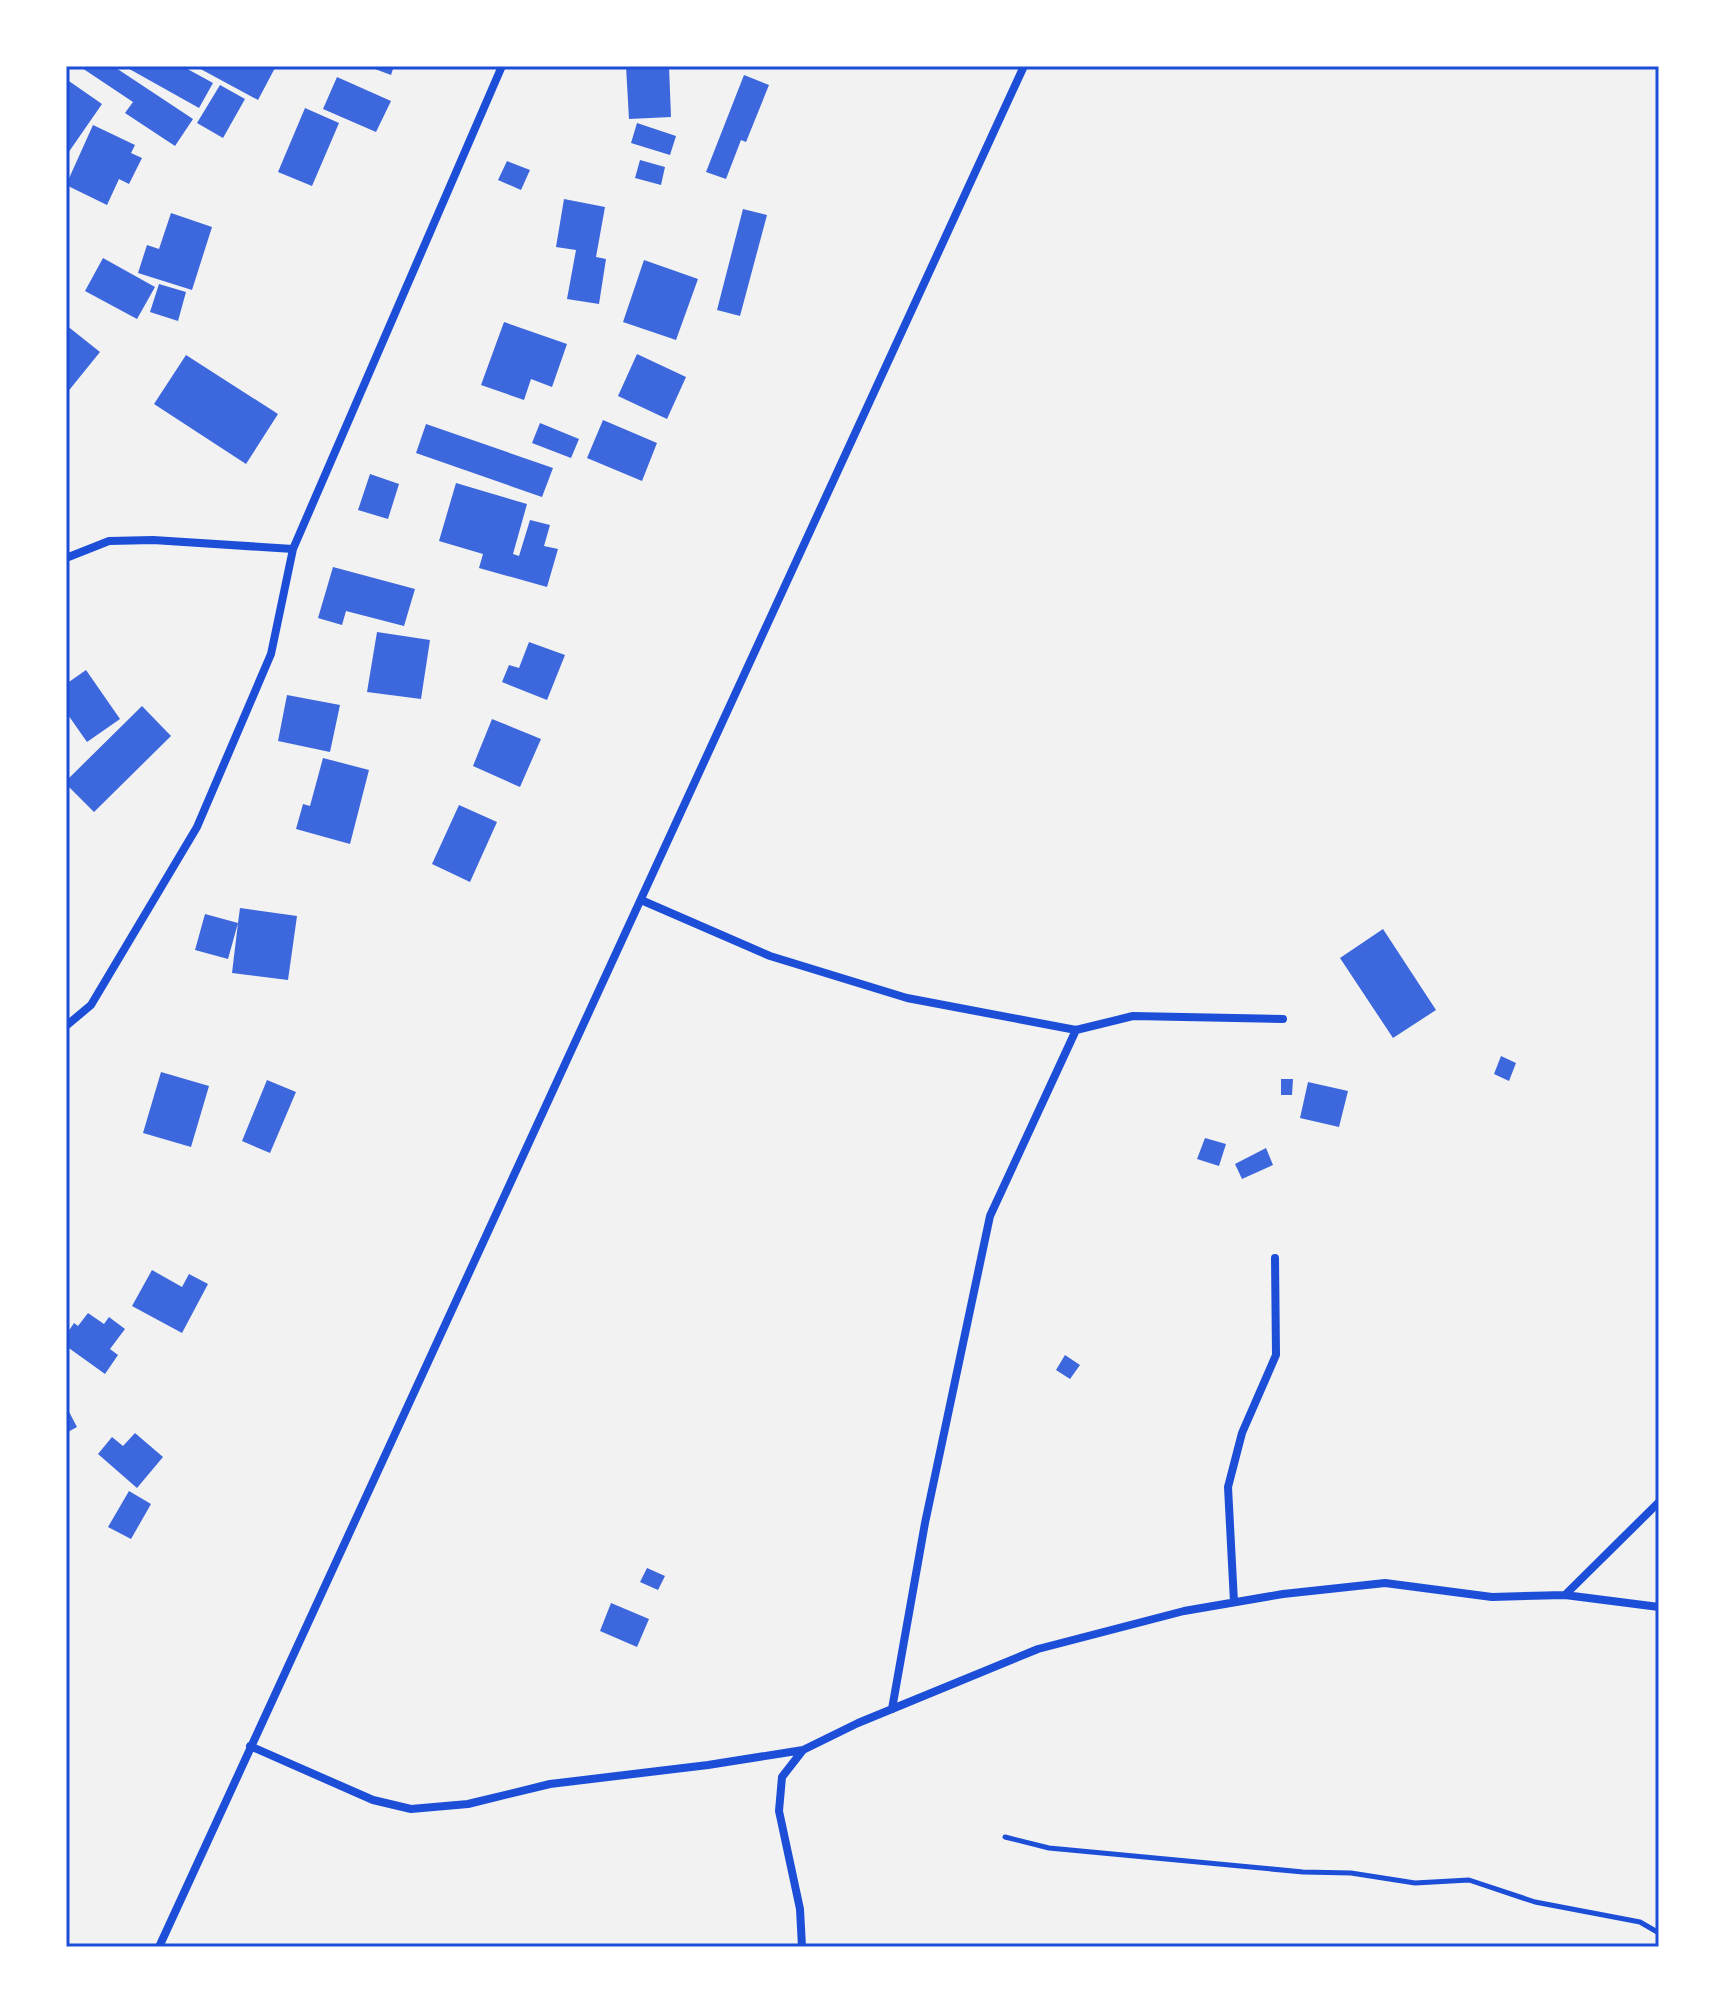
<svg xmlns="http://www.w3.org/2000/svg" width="1725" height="2013" font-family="'Roboto Serif',serif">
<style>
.building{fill:#3d67dc}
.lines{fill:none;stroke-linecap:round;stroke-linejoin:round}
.path{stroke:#1d4ed8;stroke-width:5}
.minor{stroke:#1d4ed8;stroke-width:8}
.neatline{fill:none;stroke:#1d4ed8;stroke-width:3}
</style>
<rect width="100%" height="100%" fill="#f2f2f2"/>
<!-- building -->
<path class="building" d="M79 66H113L193 119 175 146 125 113 133 102Z
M124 66H182L213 83 199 108Z
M195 66H276L258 100Z
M367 66H394L391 75Z
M626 66H669L671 117 629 119Z
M744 75 769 85 746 142 741 140 726 179 706 172Z
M337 77 391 101 376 132 323 109Z
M66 79 102 104 66 156Z
M220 85 245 99 223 138 197 123Z
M305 108 339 123 312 186 278 172Z
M637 123 676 136 670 155 631 143Z
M93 125 135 145 131 153 142 158 129 184 119 179 107 205 66 185Z
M640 160 665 167 661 185 635 178Z
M507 161 530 170 521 190 498 180Z
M564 199 605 207 596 257 606 259 599 304 567 299 576 250 556 247Z
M743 209 767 215 740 316 717 310Z
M171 213 212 227 192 290 138 273 147 245 159 249Z
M103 258 155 287 137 319 85 291Z
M644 260 698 279 676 340 623 322Z
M159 284 186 292 178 321 150 312Z
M504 322 567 344 552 387 531 379 524 400 481 385Z
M66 325 100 352 66 394Z
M637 354 686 377 667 419 618 396Z
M186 355 278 414 246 464 154 404Z
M603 420 657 443 642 481 587 458Z
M540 423 579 439 571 458 532 443Z
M426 424 553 468 542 497 416 453Z
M370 474 399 484 388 519 358 510Z
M456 483 527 504 513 554 519 556 530 520 550 525 544 546 558 549 547 587 479 568 483 554 439 541Z
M333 567 415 589 404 626 346 611 342 625 318 618Z
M377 632 430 640 421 699 367 692Z
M529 642 565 655 547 700 502 682 509 665 519 668Z
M86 670 120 719 87 742 66 712V684Z
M287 695 340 705 330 752 278 741Z
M142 706 171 736 94 812 66 784V781Z
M492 719 541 739 520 787 473 766Z
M323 758 369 770 350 844 296 829 303 804 310 806Z
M459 805 497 822 470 882 432 864Z
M240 908 297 916 288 980 232 973 238 923 228 959 195 950 205 914 238 923Z
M1383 929 1436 1010 1393 1038 1340 958Z
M1501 1056 1516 1063 1509 1081 1494 1074Z
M161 1072 209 1086 191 1147 143 1133Z
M1281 1079H1293L1292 1095H1281Z
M267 1080 296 1092 270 1153 242 1141Z
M1308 1082 1348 1091 1339 1127 1300 1118Z
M1205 1138 1226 1144 1219 1166 1197 1159Z
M1266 1148 1273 1165 1242 1179 1235 1164Z
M152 1270 182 1287 189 1274 208 1284 182 1333 132 1306Z
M88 1313 104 1324 109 1317 125 1329 110 1349 118 1355 105 1374 66 1346V1335L74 1323 78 1326Z
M1065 1355 1080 1365 1070 1379 1056 1370Z
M66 1406 77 1427 66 1433Z
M135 1433 163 1457 137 1488 98 1454 112 1437 123 1446Z
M129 1491 151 1504 131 1539 108 1527Z
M647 1568 665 1576 658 1590 640 1582Z
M611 1603 649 1619 637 1647 600 1631Z"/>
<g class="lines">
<!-- path -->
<path class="path" d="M1005 1837 1049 1848 1303 1872 1351 1873 1415 1883 1469 1880 1535 1902 1640 1922 1659 1933"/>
<!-- minor -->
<path class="minor" d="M66 558 109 541 153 540 293 549
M641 900 770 956 907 998 1076 1030 1133 1016 1283 1019
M66 1026 91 1005 197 827 271 654 293 549 502 66
M1565 1595 1659 1502
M1234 1602 1228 1487 1242 1433 1276 1355 1275 1258
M892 1709 925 1523 990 1216 1076 1030
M250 1746 373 1800 411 1809 468 1804 550 1784 708 1765 803 1750
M159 1947 1024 66
M802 1947 800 1909 779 1811 782 1777 803 1750 858 1723 1038 1649 1184 1611 1283 1594 1385 1583 1492 1597 1565 1595 1659 1607"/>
</g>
<!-- border -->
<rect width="1725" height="2013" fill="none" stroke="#ffffff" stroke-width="136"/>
<rect x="68" y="68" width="1589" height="1877" class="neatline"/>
</svg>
